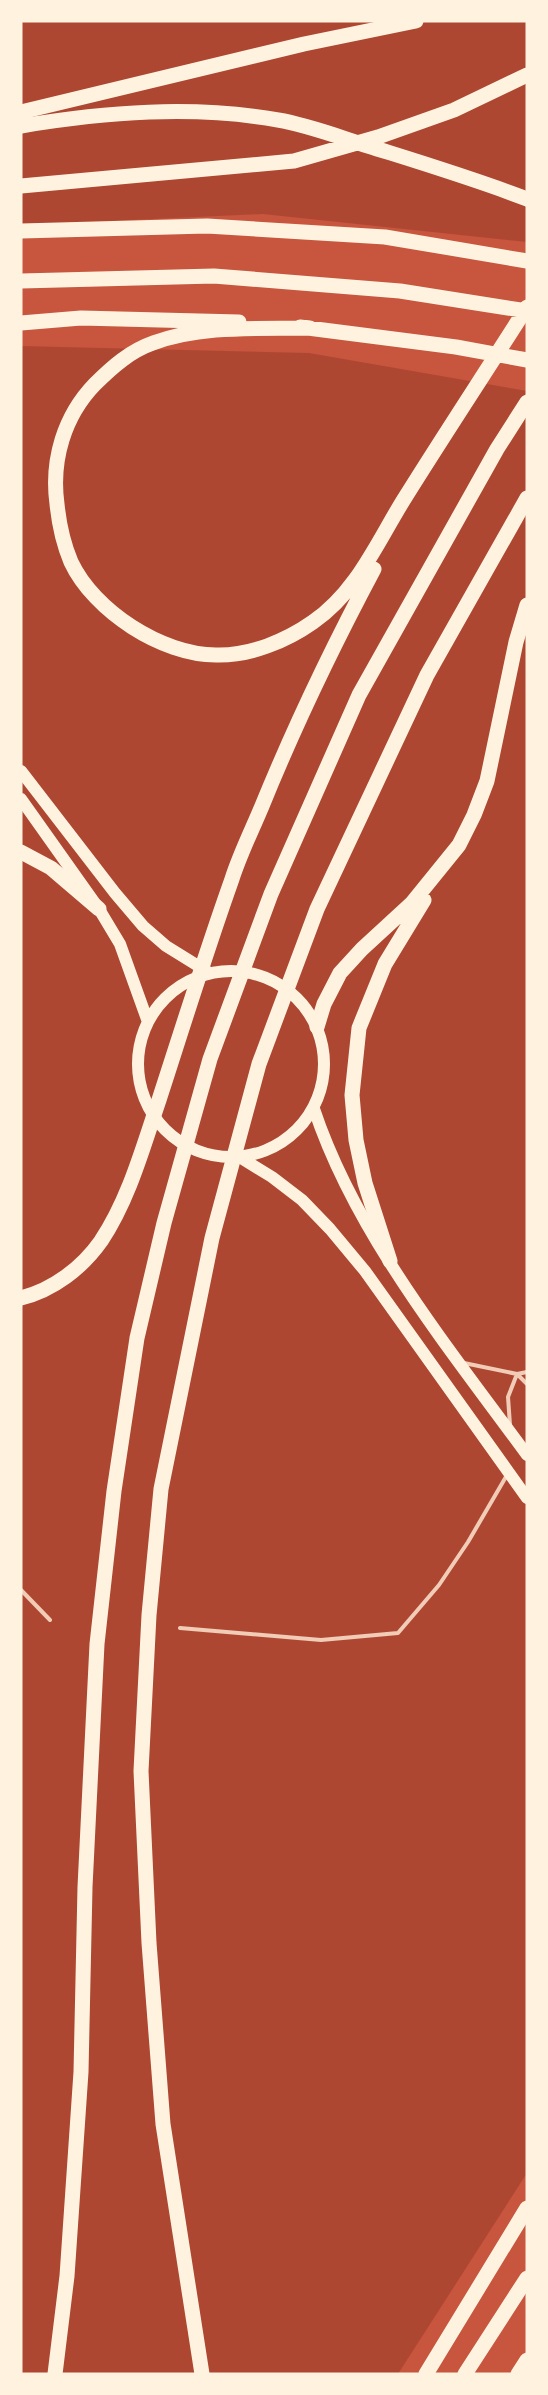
<svg xmlns="http://www.w3.org/2000/svg" width="548" height="2395" font-family="Lato,sans-serif">
<style>
.green{fill:#ae4732}
.lines{fill:none;stroke-linecap:round;stroke-linejoin:round}
.service{stroke:#f1ccb7;stroke-width:4}
.primary{stroke:#fff3e0;stroke-width:12}
.motorway{stroke:#fff3e0;stroke-width:15}
</style>
<rect width="100%" height="100%" fill="#c8553d"/>
<!-- green -->
<path class="green" d="M21 21H527V242L263 214 21 225Z
M21 346 309 353 527 391V2173L398 2374H21Z"/>
<g class="lines">
<!-- service -->
<path class="service" d="M464 1363 517 1374 527 1372
M517 1374 527 1384
M510 1425 508 1397 517 1374
M21 1590 50 1620
M180 1628 321 1640 398 1633 439 1585 468 1542 507 1475"/>
<!-- primary -->
<path class="primary" d="M21 771 115 893 143 926 166 946 208 972
M21 799 99 909 120 944 148 1022
M138 1064a93 93 0 1 1 186 0a93 93 0 1 1-186 0Z
M314 1109C356 1235 449 1348 527 1455
M241 1158 272 1177 302 1200 330 1229 365 1271 527 1498"/>
<!-- motorway -->
<path class="motorway" d="M21 112 304 44 416 21
M21 126C105 112 193 105 278 120 308 125 339 137 368 146 422 163 475 179 527 199
M21 186 294 161 378 137 454 110 527 75
M21 231 207 226 385 237 527 261
M21 281 214 276 400 291 527 311
M21 323 81 318 239 322
M300 327 456 347 527 360
M310 328C259 329 201 325 153 343 130 351 112 367 95 384 64 416 51 460 57 504 59 524 63 543 71 562 94 611 162 655 216 655 250 656 286 641 313 622 358 591 378 540 406 496 446 432 487 370 527 307
M21 852 51 868 99 909
M317 1027 324 1004 340 973 362 949 412 903 459 845 474 815 487 781 516 642 527 605
M390 1261 365 1183 356 1140 352 1095 359 1028 385 964 424 900
M21 1298C53 1290 82 1268 101 1241 129 1199 143 1147 159 1100 183 1026 206 952 232 879 240 854 252 830 262 806 295 725 333 646 374 569
M55 2374 67 2276 81 2072 85 1887 97 1644 114 1491 137 1338 164 1223 210 1059 271 894 359 695 497 449 527 402
M202 2374 163 2124 149 1943 141 1771 149 1615 161 1489 212 1238 259 1064 317 909 427 675 527 498
M426 2374 527 2208
M465 2374 527 2278
M518 2374 527 2360"/>
</g>
<!-- border -->
<rect width="548" height="2395" fill="none" stroke="#fff3e0" stroke-width="45"/>
</svg>
